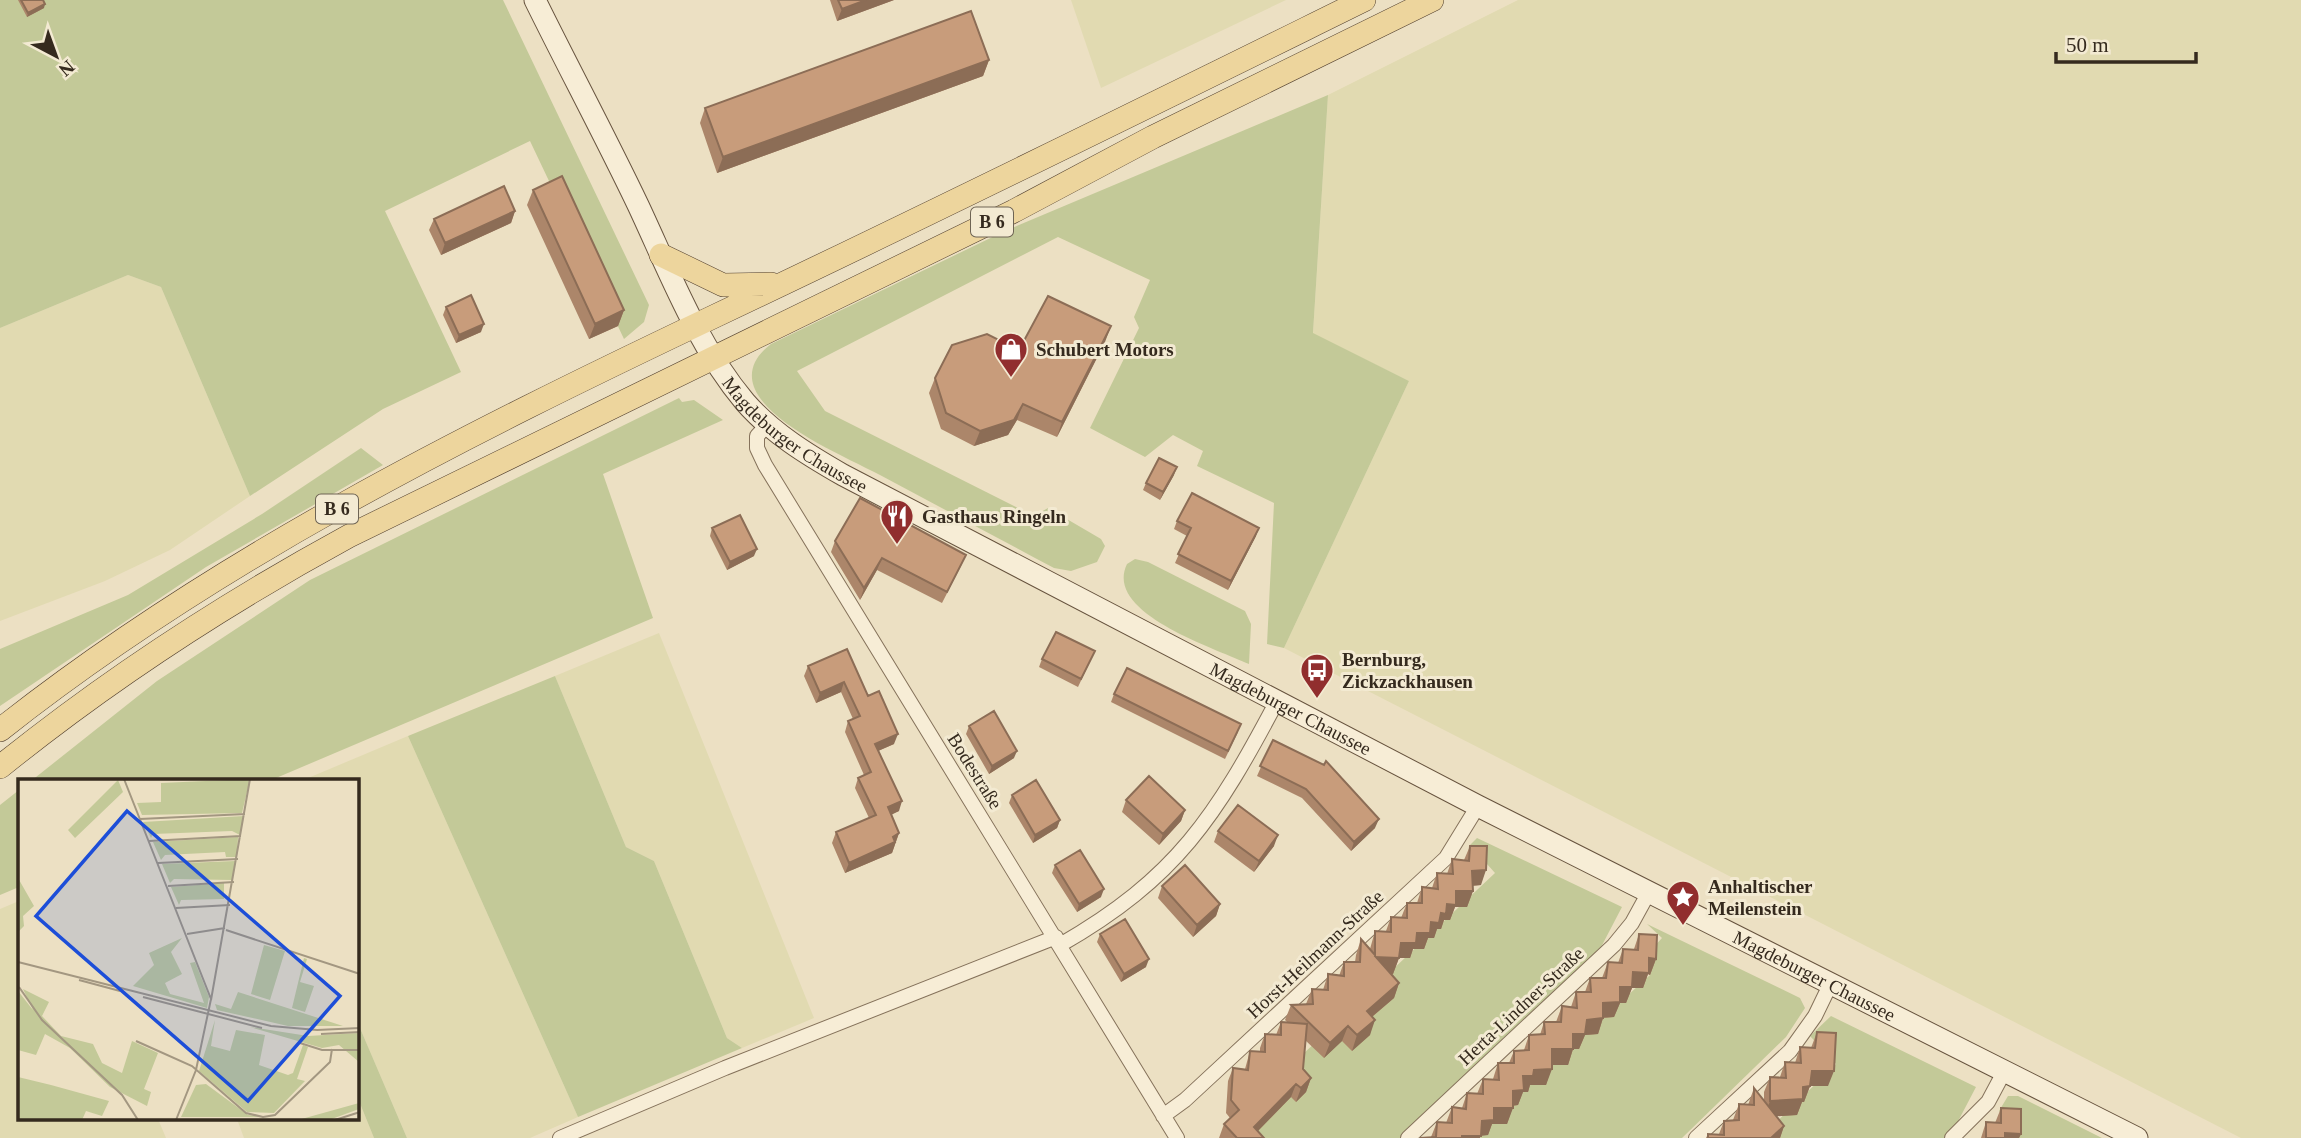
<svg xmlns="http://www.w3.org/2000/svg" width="2301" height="1138" font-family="Georgia,serif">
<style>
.farmland{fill:#e1dab1}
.green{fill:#c3c998}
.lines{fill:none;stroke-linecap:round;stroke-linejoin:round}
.minor-casing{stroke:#85725b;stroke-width:16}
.secondary-casing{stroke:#67533e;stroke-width:23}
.primary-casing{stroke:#53402f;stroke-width:24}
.minor{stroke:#f7edd6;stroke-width:14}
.secondary{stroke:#f7edd6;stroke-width:21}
.primary{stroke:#edd59d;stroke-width:23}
.wall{fill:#ac866a}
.shaded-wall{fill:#8c6d56}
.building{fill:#c89c7b;stroke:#8c6d56;stroke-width:2}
.labels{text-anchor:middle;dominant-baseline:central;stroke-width:6;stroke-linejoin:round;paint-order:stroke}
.shield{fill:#f3ead2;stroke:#6e6454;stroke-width:2}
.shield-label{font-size:18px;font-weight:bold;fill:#352a1e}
.poi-label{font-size:19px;font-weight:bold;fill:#352a1e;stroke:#f3ead2;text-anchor:start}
.street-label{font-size:19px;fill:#352a1e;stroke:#f3ead2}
.inset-road{fill:none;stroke:#a39781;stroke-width:2}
.view{fill:#1d4ed8;fill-opacity:0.15;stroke:#1d4ed8;stroke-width:3.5}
.inset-edge{fill:none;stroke:#352a1e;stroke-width:3.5}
</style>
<rect width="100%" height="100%" fill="#ece0c3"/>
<!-- farmland -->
<path class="farmland" d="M1071 0H1286L1101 88Z
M1518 0H2301V1138H2241L1284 648 1409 381 1313 334 1328 95Z
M128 275 161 287 250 496 170 550 105 581 0 621V328Z
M659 633 814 1018 742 1048 727 1038 654 861 626 847 555 676Z
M408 736 578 1117 530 1138H407L357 1021V781H301Z
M19 901V1119H158L166 1138H0V909Z
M357 1096 374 1138H244L237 1119H357Z"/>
<!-- green -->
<path class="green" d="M0 0H503L649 305 644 322 624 339 530 141 385 211 461 372 383 409 250 496 161 287 128 275 0 328Z
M1328 95 1313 333 1409 381 1284 648 1267 644 1274 503 1197 466 1203 451 1173 435 1145 457 1090 428 1139 328 1134 317 1150 280 1058 237 797 371 825 411 1034 516 1048 508 1101 539 1105 546 1097 562 1071 571 1054 568C996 537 938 506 880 475 844 456 784 431 760 398 745 377 752 358 771 344L1005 231Z
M679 398 682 402 694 400 723 420 603 474 653 618 269 781H31L157 681 310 580Z
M361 448 383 465 206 567 0 706V649L128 595 262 514Z
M1135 559 1148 562 1245 611 1251 624 1249 664C1215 648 1103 613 1127 564Z
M555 676 626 847 654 861 727 1038 742 1048 578 1117 408 736Z
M19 790V887L0 895V805Z
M1477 838 1622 907 1599 951 1400 1138H1249L1232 1121 1495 873 1470 845Z
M1647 924 1800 998 1805 1008 1786 1037 1682 1138H1472L1650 975 1651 950 1662 938Z
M1831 1016 1976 1087 1954 1129 1944 1138H1760L1836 1064 1810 1036Z
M357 1021 407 1138H374L357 1096Z
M2008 1096H2018L2102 1138H2013L2019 1132 1999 1111Z"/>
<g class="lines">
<defs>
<path id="minor" d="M768 424 757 436V448L765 465 1177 1138
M1060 945C1177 878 1216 816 1277 701
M1163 1116 1185 1100 1446 858 1478 806
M560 1138 725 1068 1056 937
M1408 1138 1614 945 1632 923 1649 892
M1696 1138 1790 1051 1815 1016 1830 985
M1952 1138 1988 1102 2004 1072"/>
<g id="secondary">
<path id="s1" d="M535 0C569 69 605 136 638 205 669 271 697 345 745 402 772 433 808 455 843 475L1478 806 2137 1138"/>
</g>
<path id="primary" d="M661 255 723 285 771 284
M0 730C216 559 465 435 713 317 931 214 1147 107 1364 0
M0 767C109 679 226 603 349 536L1014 211 1153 137 1432 0"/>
</defs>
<!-- minor casing -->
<use href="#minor" class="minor-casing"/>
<!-- secondary casing -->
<use href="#secondary" class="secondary-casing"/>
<!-- primary casing -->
<use href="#primary" class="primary-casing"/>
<!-- minor -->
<use href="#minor" class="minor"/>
<!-- secondary -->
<use href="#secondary" class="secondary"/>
<!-- primary -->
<use href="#primary" class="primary"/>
</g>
<!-- wall -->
<path class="wall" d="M18 0H43L44 8 27 17Z
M830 0H894L837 21Z
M989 60 983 76 717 173 700 123 705 108Z
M533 190 624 310 618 326 589 339 527 205Z
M515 211 511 223 441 255 429 230 434 219Z
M446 307 481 332 456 343 443 315Z
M1105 342 1057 437 1017 420 1008 435 974 446 941 429 929 393 935 378 1019 350Z
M1174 475 1160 500 1143 490 1146 483Z
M1177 521 1256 536 1228 590 1175 563 1187 536 1174 529Z
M712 528 754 556 727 570 710 536Z
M835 541 966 555 961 566 942 603 877 570 860 600 831 552Z
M847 649 868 696 894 744 878 751 899 811 891 814 899 833 892 853 845 873 832 843 836 832 869 818 855 788 858 778 864 775 845 732 848 721 853 719 841 692 816 703 804 676 808 666Z
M1095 651 1078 687 1039 667 1042 659Z
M1114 694 1238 732 1225 759 1111 702Z
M969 726 1014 758 989 774 966 734Z
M1273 740 1375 828 1351 851 1302 798 1257 776Z
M1012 795 1060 820 1057 828 1033 843 1009 803Z
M1126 800 1185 810 1181 821 1159 845 1122 812Z
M1218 831 1274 846 1254 872 1214 842Z
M1470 846 1481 885 1472 886 1473 891 1467 907H1455L1450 920H1444L1441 929H1437L1434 938H1428L1424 949H1413L1410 958H1399L1393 974 1391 973 1399 983 1394 998 1372 1017 1370 1035 1352 1051 1342 1041 1324 1058 1305 1040 1303 1069 1311 1078 1306 1092 1296 1102 1291 1097 1258 1131 1264 1138H1219L1224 1124 1230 1118 1226 1113 1228 1081 1233 1068 1245 1069 1250 1051 1260 1052V1048L1265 1034 1276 1035 1281 1022H1287L1285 1020 1291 1005 1306 1004 1312 989 1323 990 1328 974 1339 976 1344 962H1355L1356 955 1361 939 1370 949 1375 931H1386L1391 917 1401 918 1407 903H1417L1422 887 1432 888 1437 873 1447 874 1452 859 1464 860Z
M1055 865 1101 897 1077 912 1052 873Z
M1162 886 1220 904 1216 916 1193 937 1158 898Z
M1100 934 1146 967 1121 982 1097 942Z
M1639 934 1656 959 1650 975 1648 974 1643 988H1632L1626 1003H1620L1614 1017 1603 1018 1598 1034 1585 1035 1579 1049H1573L1568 1065H1552L1546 1085H1530L1528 1092H1523L1518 1105 1513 1106 1507 1124H1492L1488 1135 1431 1137 1437 1122 1446 1123 1452 1107 1462 1108 1467 1093 1477 1094 1483 1079H1493L1498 1063H1509L1514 1051 1524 1050 1529 1035H1540L1544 1022H1556L1562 1006 1571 1007 1576 992H1585L1590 978H1602L1608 962 1618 963 1623 949H1634Z
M1817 1032 1828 1086H1810L1804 1102H1802L1797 1115 1776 1116 1784 1126 1780 1138H1706L1708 1134H1719L1724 1121 1733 1120 1739 1104 1748 1105 1754 1088 1764 1101V1092L1770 1077H1780L1785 1062 1795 1063 1800 1047 1811 1048Z
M2001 1108 2021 1134 2019 1138H1981L1986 1122 1995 1123Z"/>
<!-- shaded-wall -->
<path class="shaded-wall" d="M866 0H894L837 21 842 9Z
M45 4 44 8 27 17 28 13Z
M989 60 983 76 717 173 723 157Z
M515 211 511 223 441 255 445 243Z
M624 310 618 326 589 339 595 324Z
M484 324 481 332 456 343 459 335Z
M1111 326 1105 342 1057 437 1062 422Z
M1023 404 1017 420 1008 435 974 446 980 431Z
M1177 467 1174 475 1160 500 1163 492Z
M1259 528 1256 536 1228 590 1231 581Z
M757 549 754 556 727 570 730 562Z
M882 558 877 570 860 600 864 588Z
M844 682 841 692 816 703 820 693Z
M898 734 894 744 871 754 875 744Z
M1017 751 1014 758 989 774 992 766Z
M902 801 899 811 885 818 888 807Z
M1185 810 1181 821 1159 845 1163 834Z
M1379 819 1375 828 1351 851 1354 842Z
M1060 820 1057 828 1033 843 1035 835Z
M899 833 892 853 845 873 849 863Z
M1278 835 1274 846 1254 872 1259 861Z
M1486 870 1481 885 1467 886 1472 871Z
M1104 889 1101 897 1077 912 1079 904Z
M1456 891H1473L1467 907H1455L1450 920H1444L1441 929H1437L1434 938H1428L1424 949H1413L1410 958H1399L1393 974 1371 972 1376 957 1417 933 1431 922 1441 913Z
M1220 904 1216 916 1193 937 1197 925Z
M1649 958 1656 959 1650 975 1648 974 1643 988H1632L1626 1003H1620L1614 1017 1597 1018 1603 1003 1620 987 1633 972Z
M1149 959 1146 967 1121 982 1124 974Z
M1399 983 1394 998 1361 1026 1367 1011Z
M1603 1018 1598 1034 1585 1035 1579 1049H1573L1568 1065H1546L1552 1049 1587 1020Z
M1375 1020 1370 1035 1352 1051 1357 1035Z
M1348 1026 1342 1041 1324 1058 1330 1043Z
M1552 1069 1546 1085H1530L1528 1092H1523L1518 1105 1507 1106 1513 1091 1523 1076 1534 1070Z
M1812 1071H1834L1828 1086H1810L1804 1102H1802L1797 1115 1764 1117 1770 1101 1803 1087Z
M1311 1078 1306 1092 1296 1102 1301 1088Z
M1296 1084 1291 1097 1251 1138 1254 1127Z
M1494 1108H1513L1507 1124H1492L1488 1135 1480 1136V1138H1461L1462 1136 1482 1121Z
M1784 1126 1780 1138H1771Z
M2005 1133 2021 1134 2019 1138H2003Z"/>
<!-- building -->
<path class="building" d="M21 0H43L45 4 28 13Z
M838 0H866L842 9Z
M971 11 989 60 723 157 705 108Z
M562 176 624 310 595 324 533 190Z
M504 186 515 211 445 243 434 219Z
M471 295 484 324 459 335 446 307Z
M1048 296 1111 326 1062 422 1023 404 1014 420 980 431 946 413 935 378 952 345 987 334 1019 350Z
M1159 458 1177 467 1163 492 1146 483Z
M1192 493 1259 528 1231 581 1178 554 1191 528 1177 521Z
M860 498 966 555 947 592 882 558 864 588 835 541Z
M740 515 757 549 730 562 712 528Z
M1056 632 1095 651 1081 679 1042 659Z
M847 649 868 696 879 691 898 734 875 744 902 801 888 807 899 833 893 837 895 842 849 863 836 832 876 815 858 778 871 772 848 721 860 716 844 682 820 693 808 666Z
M1127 668 1241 724 1228 751 1114 694Z
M994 711 1017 751 992 766 969 726Z
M1273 740 1324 765 1326 761 1379 819 1354 842 1306 789 1260 766Z
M1149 776 1185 810 1163 834 1126 800Z
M1036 780 1060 820 1035 835 1012 795Z
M1238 805 1278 835 1259 861 1218 831Z
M1470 846H1487L1486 870 1472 871 1473 891H1456V905L1447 904 1446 914 1441 913 1439 923 1431 922 1430 933H1417L1416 943H1401L1399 958 1376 957 1399 983 1367 1011 1375 1020 1357 1035 1348 1026 1330 1043 1291 1005 1313 1004 1312 989 1328 990V974L1344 976V962H1360L1361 939 1375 955V931L1391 932V917L1407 918V903H1422V887L1438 889 1437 873 1453 874 1452 859 1469 861Z
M1080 850 1104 889 1079 904 1055 865Z
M1185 865 1220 904 1197 925 1162 886Z
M1125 919 1149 959 1124 974 1100 934Z
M1639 934 1657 935 1656 959 1649 958V973L1633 972 1632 987H1620V1002L1603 1003V1018L1587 1020 1585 1034H1573V1049H1552V1069L1534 1070 1533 1076H1523L1524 1090 1513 1091V1108H1494V1120L1482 1121 1481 1136H1462V1138H1420L1436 1137 1437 1122 1452 1123V1107L1466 1109 1467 1093 1483 1094V1079L1499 1080 1498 1063H1514V1051L1529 1050V1035L1545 1034 1544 1022H1561L1562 1006 1577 1008 1576 992H1591L1590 978H1606L1608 962 1622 963 1623 949 1638 950Z
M1281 1022 1307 1024 1303 1069 1311 1078 1301 1088 1296 1084 1254 1127 1264 1138H1237L1224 1124 1239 1110 1231 1100 1233 1068 1248 1070 1250 1051 1265 1052V1034L1281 1035Z
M1817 1032 1836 1033 1834 1071H1812L1810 1086 1803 1087V1099L1770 1101V1077L1786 1078 1785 1062 1801 1063 1800 1047 1815 1048Z
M1754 1088 1784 1126 1771 1138H1708V1134L1724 1135V1121L1739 1120V1104L1754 1105Z
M2001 1108 2021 1109V1134L2005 1133V1138H1986V1122L2001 1123Z"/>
<!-- icons -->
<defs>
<symbol id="shop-pin" viewBox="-11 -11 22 30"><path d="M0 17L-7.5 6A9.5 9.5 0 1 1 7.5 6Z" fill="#912e2e" stroke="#f3ead2"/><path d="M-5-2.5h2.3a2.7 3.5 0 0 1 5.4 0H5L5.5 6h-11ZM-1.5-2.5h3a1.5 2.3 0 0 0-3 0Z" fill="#fff"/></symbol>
<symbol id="restaurant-pin" viewBox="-11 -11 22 30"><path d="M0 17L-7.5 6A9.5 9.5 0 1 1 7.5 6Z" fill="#912e2e" stroke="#f3ead2"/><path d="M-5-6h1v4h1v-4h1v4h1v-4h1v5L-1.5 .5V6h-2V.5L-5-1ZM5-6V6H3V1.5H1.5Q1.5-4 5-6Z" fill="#fff"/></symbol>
<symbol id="bus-pin" viewBox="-11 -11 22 30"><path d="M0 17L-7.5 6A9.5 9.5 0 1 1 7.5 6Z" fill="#912e2e" stroke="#f3ead2"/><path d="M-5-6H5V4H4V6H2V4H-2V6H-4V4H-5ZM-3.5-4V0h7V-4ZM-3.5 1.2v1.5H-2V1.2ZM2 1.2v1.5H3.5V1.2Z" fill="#fff"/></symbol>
<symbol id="sight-pin" viewBox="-11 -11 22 30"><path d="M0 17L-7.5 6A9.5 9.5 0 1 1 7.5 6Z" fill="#912e2e" stroke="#f3ead2"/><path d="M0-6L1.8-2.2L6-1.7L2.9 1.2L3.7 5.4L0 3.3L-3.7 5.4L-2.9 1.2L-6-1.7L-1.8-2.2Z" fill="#fff"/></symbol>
</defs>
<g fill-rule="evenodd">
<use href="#shop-pin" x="992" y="330" width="38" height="52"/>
<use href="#restaurant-pin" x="878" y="497" width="38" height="52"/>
<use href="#bus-pin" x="1298" y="651" width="38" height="52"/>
<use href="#sight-pin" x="1664" y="878" width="38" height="52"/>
</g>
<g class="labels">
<!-- shield labels -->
<g class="shield">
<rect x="971" y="207.5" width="42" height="29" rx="5"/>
<rect x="316" y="494.5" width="42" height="29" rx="5"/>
</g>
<g class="shield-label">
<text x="992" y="222">B 6</text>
<text x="337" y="509">B 6</text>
</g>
<!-- poi labels -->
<g class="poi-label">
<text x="1036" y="349">Schubert Motors</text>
<text x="922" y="516">Gasthaus Ringeln</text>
<text x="1342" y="659">Bernburg,<tspan x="1342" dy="22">Zickzackhausen</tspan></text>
<text x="1708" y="886">Anhaltischer<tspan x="1708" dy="22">Meilenstein</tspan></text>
</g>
<!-- street labels -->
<g class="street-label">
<text stroke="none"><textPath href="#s1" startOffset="514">Magdeburger Chaussee</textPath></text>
<text stroke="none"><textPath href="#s1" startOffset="1082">Magdeburger Chaussee</textPath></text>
<text transform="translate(975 771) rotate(58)">Bodestraße</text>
<text transform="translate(1315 954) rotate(-43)">Horst-Heilmann-Straße</text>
<text stroke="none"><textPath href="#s1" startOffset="1670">Magdeburger Chaussee</textPath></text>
<text transform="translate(1521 1006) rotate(-43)">Herta-Lindner-Straße</text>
</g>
</g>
<!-- overview -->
<g transform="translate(18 779)">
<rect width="341" height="341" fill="#ece0c3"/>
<path d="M232 0 224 34 124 36 119 24 143 23V4ZM100 1 105 13 57 59 50 51ZM226 37 222 56 214 52 135 55 133 59 125 43ZM220 58 219 78H208L207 73 147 76 143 81 135 63ZM217 82 214 101 156 100 152 104 144 85ZM0 99 16 127 5 137 6 147 0 153ZM206 104V120L163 121 161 126 153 108ZM164 159 153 173 164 195 147 204 152 215 186 224 172 184 177 183 191 218 189 229 115 207 136 186 131 174ZM246 166 267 172 252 221 233 215ZM286 179 289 180 282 203 296 207 287 233 274 229ZM5 210 31 223 24 237 43 257 75 265 84 284 104 294 114 262 140 274 126 310 133 313 129 327 92 308 52 269 27 255 18 276 0 271V212L15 231ZM220 213 325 247H270L199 231 197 225 213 230ZM197 241 193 267 212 272 218 251 247 256 241 286 270 296 275 294 285 266 290 268 279 300 287 302 256 334 229 333 181 292ZM232 248 290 257 341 254V283L321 266 304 269ZM0 298 33 306 91 322 84 337 68 332 64 341H0ZM188 305 230 336 258 338H163L178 306ZM341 324V330L311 341H280Z" fill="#c3c998"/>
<path class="inset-road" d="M106 0 193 220 178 291 158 341M122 40 227 35M131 62 223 57M140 84 220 80M150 107 216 103M158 129 212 126M208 151 342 195M169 155 207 149M0 183 253 247 299 251 342 249M61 201 102 212M1 208 24 241 104 316 120 341M125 218 244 249M193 221 232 0M303 255 342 253M118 262 174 287 228 334 245 338 257 336 312 283 314 270M282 264 304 271H342M317 341 342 333"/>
<path class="view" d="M109 32 322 217 230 322 18 137Z"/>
<rect width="341" height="341" class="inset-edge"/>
</g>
<!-- north arrow -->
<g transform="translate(56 56) rotate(139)" stroke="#f3ead2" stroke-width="5" paint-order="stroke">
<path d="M0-5L12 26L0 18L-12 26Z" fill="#352a1e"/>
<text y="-10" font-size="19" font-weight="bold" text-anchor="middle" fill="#352a1e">N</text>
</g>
<!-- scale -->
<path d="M2056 52v10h140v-10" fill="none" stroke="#352a1e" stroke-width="3.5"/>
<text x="2066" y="52" font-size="21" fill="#352a1e" stroke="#f3ead2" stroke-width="5" paint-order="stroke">50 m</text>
</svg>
